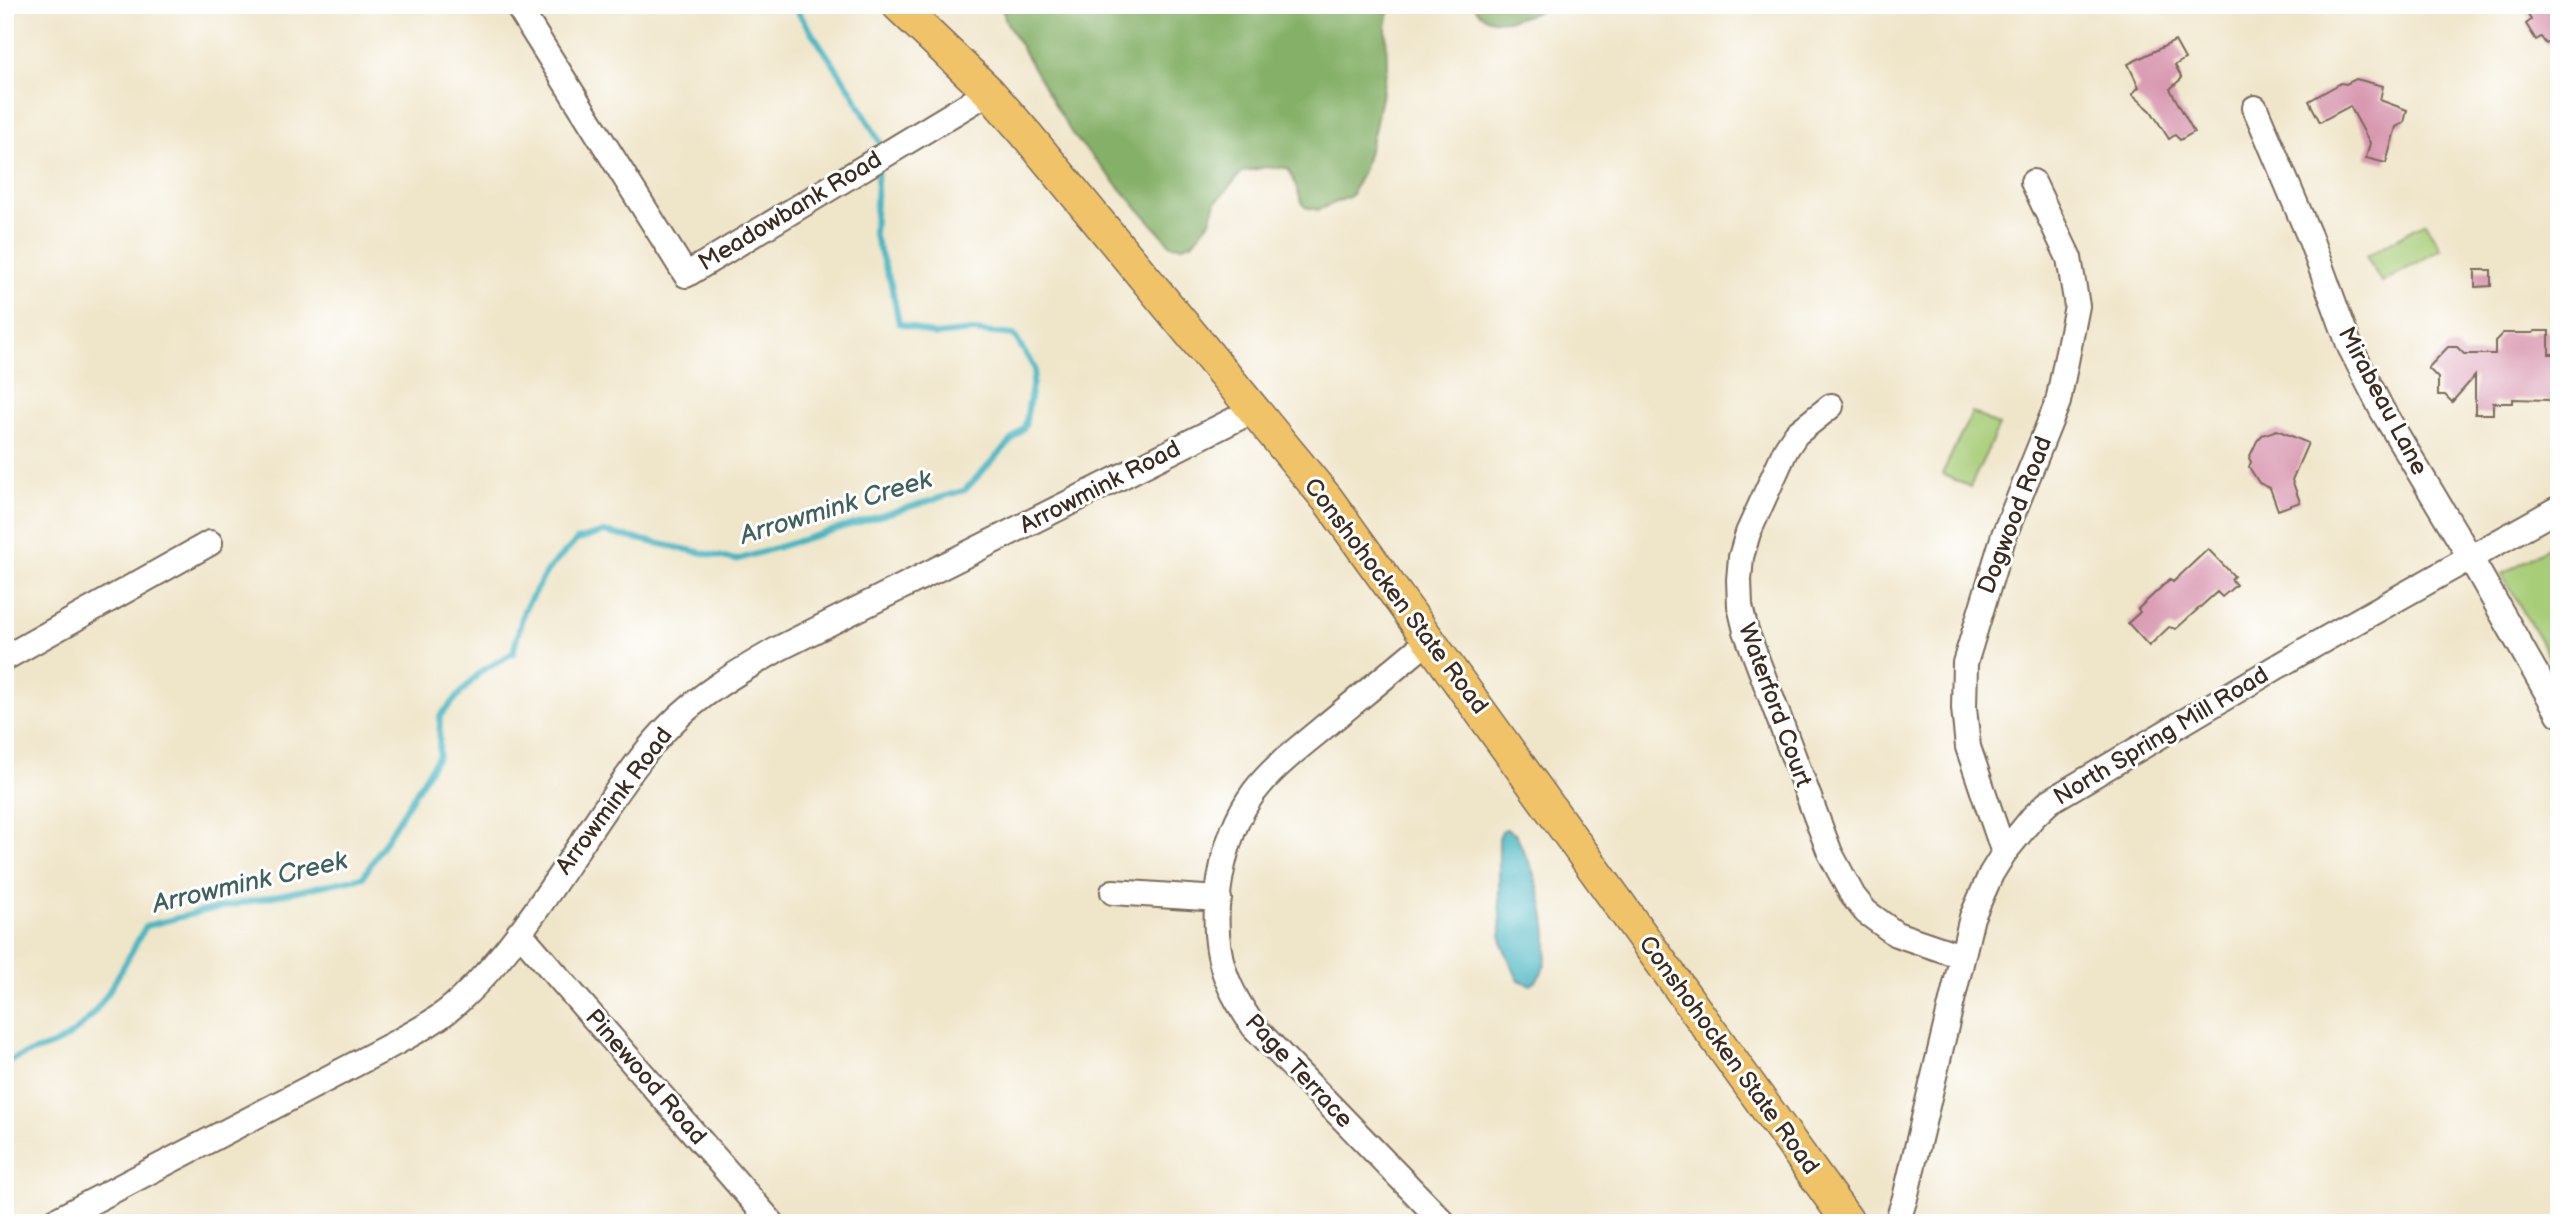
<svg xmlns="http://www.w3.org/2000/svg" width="2564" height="1228" font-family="'Balsamiq Sans',sans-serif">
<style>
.green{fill:#a7cd78;stroke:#717c4b;stroke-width:2}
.forest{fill:#85b068;stroke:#606d43;stroke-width:2}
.water{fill:#48b6c1;stroke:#427070;stroke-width:2}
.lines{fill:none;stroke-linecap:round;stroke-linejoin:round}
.stream{stroke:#48b6c1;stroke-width:6}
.building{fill:#d99ab1}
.minor-casing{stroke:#7a6b5a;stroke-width:28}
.major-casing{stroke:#7a6b5a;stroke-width:35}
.minor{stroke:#fff;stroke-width:24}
.major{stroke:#f1c369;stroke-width:32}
.labels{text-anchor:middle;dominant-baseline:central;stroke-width:6;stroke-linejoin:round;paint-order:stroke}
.street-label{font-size:24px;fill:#3b2a1e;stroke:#fff}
.water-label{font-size:26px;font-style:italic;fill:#40625f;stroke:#fff}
</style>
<rect width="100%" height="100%" fill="#fff"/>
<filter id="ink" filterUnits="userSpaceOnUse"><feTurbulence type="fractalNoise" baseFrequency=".0143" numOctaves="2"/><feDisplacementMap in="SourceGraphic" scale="14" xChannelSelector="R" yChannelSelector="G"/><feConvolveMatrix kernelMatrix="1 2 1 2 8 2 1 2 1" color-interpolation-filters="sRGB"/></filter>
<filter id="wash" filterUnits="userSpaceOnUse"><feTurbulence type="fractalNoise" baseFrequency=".00686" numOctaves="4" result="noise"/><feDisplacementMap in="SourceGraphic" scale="28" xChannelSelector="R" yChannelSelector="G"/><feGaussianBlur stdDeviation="1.57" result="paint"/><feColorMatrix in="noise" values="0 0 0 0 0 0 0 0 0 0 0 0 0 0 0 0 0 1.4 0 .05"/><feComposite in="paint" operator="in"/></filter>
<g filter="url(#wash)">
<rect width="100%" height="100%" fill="#efe5c9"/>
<!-- green -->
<path class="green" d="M2426 222 2441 249 2382 283 2366 256Z
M1972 412 1999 426 1970 487 1942 474Z
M2559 542V675L2502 574Z"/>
<!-- forest -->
<path class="forest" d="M1001 5H1390L1386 27 1387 67 1375 127 1364 169 1351 196 1318 210 1305 207C1296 194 1297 180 1287 168L1266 167 1242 172 1216 202 1210 221 1192 243 1183 246 1171 245 1072 134 1006 21Z
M1474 5H1557C1534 12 1488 36 1474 5Z"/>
<!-- water -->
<path class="water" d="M1506 829 1517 835C1519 844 1524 851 1528 860 1541 888 1562 964 1531 985L1518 980 1502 944 1499 898V838L1502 831Z"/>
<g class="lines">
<!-- stream -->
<path class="stream" d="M793 5 851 90 880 143V149
M5 1064C23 1051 46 1051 65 1039 102 1016 124 963 146 926L204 911 363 877 439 755 440 716 480 672 513 653 524 610 547 571 577 540 604 532 736 560 965 490 1025 426 1035 369 1014 335 972 331 935 335 899 323 891 284 874 234 878 167"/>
</g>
<g id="blocks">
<!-- building -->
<path class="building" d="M2540 5H2559V36L2546 44 2541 37 2536 40 2526 24 2531 20 2527 13Z
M2175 41 2185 59 2175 65 2182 78 2170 89 2194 132 2180 140 2175 135 2169 139 2151 111 2132 94 2139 87 2128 64Z
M2356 79 2383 86 2380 100 2407 110 2404 123 2396 127 2386 163 2366 158 2370 143 2350 106 2320 122 2309 101 2341 83 2346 84Z
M2475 270H2491V286L2475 287Z
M2535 331H2549V354H2559V410L2548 400 2513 399V403H2493V414H2475V376L2452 402 2445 395H2438V378L2428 368 2448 347H2457L2464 354H2495V341L2503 333H2533Z
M2277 430 2308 443 2292 480 2300 502 2278 510 2270 488 2259 483 2249 467 2251 462 2249 458 2257 441 2262 435Z
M2208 549 2234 576 2231 579 2236 585 2222 597 2217 592 2176 629 2169 627 2149 646 2128 623 2140 612 2138 609 2170 579 2173 582Z"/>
</g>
</g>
<g filter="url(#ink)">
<use href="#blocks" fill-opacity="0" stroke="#7a6b5a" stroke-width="2"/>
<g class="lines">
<defs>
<path id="minor" d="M517 5 686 275 989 92
M2255 108 2310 238 2350 347 2382 410 2470 557 2559 714
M1831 406 1796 434 1786 449 1748 533 1741 557 1739 580 1740 606 1746 631 1830 853 1853 896 1866 912 1896 934 1961 956
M1430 639C1395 669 1359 698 1324 727 1299 748 1273 767 1254 792 1221 837 1207 918 1224 971 1231 992 1242 1009 1254 1027L1444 1223
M5 658 210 543
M2004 853 1968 747 1964 708 1965 663 2004 535 2058 402 2077 306 2069 258 2033 182
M1113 892 1219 899
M519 932 772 1223
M51 1223 386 1048C412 1034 440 1020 461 999 520 944 562 870 608 804 627 777 646 749 670 725 701 693 740 671 778 649L1254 410
M1897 1223 1905 1198 1972 917 1991 874 2004 853 2033 817 2050 801 2302 652 2559 508"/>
<path id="major" d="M898 5 989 92 1026 134 1328 500 1849 1223"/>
</defs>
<!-- minor casing -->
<use href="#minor" class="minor-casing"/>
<!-- major casing -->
<use href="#major" class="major-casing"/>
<!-- minor -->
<use href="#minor" class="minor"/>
<!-- major -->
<use href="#major" class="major"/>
</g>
</g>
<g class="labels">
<!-- street labels -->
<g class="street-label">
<text transform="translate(790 211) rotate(-31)">Meadowbank Road</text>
<text transform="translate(2383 401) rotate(62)">Mirabeau Lane</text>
<text transform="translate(1100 487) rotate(-27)">Arrowmink Road</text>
<text transform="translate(2015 515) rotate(-69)">Dogwood Road</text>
<text transform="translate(1396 596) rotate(53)">Conshohocken State Road</text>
<text transform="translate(1775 705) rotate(70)">Waterford Court</text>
<text transform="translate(2161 736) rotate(-31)">North Spring Mill Road</text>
<text transform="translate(614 801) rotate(-53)">Arrowmink Road</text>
<text transform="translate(1729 1055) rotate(54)">Conshohocken State Road</text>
<text transform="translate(1299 1071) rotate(47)">Page Terrace</text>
<text transform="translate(646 1077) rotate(49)">Pinewood Road</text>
</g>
<!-- water labels -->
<g class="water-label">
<text transform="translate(836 508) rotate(-17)">Arrowmink Creek</text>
<text transform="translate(250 883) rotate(-13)">Arrowmink Creek</text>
</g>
</g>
<!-- margin -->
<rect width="2564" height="1228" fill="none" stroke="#fff" stroke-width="28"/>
</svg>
